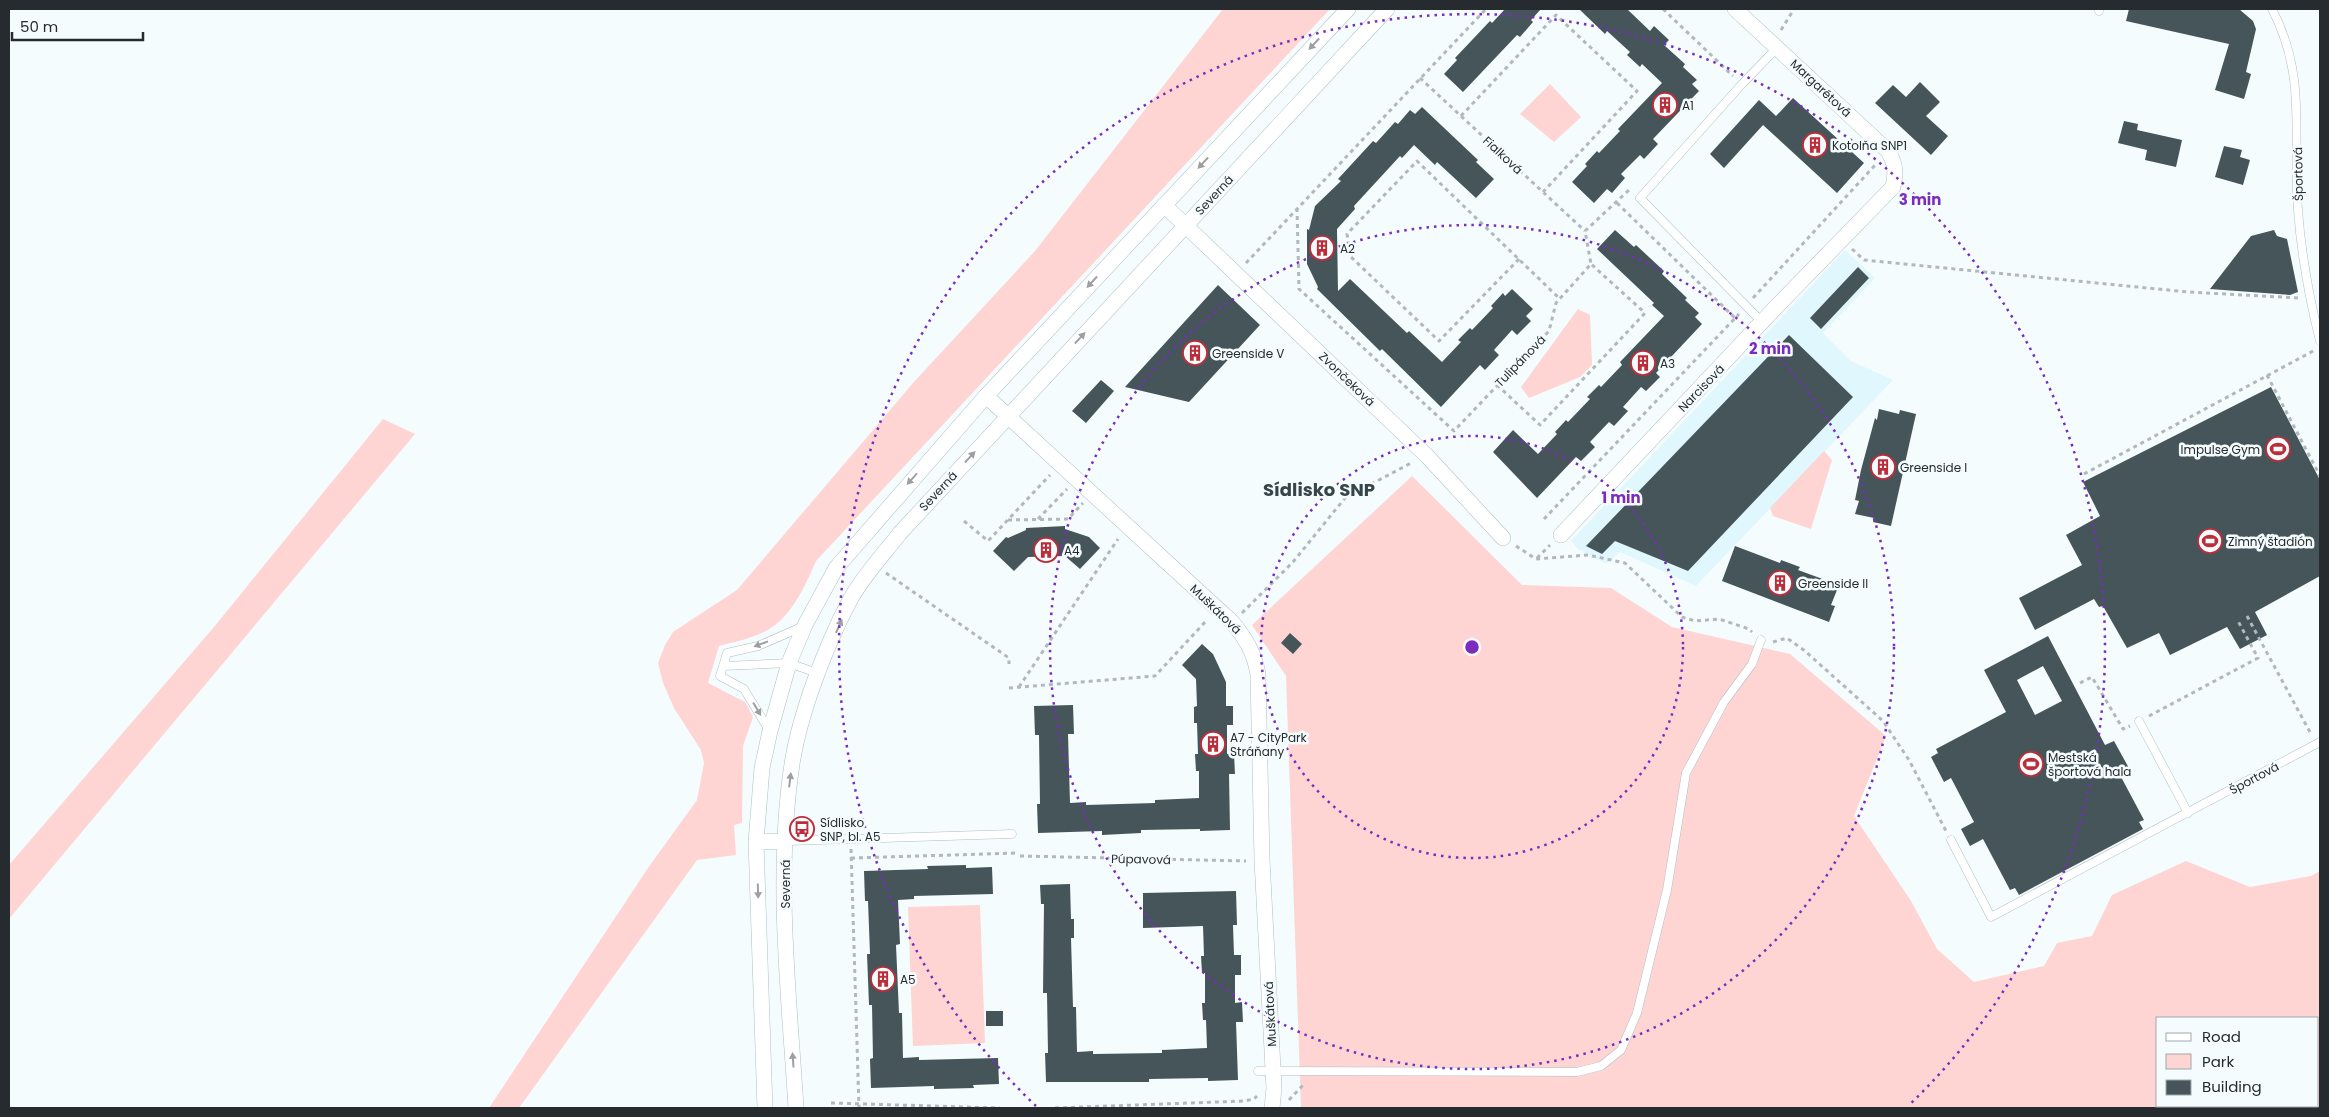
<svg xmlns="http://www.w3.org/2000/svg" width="2329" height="1117" font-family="Poppins,sans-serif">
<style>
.built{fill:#e1f7fe}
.green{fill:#fed5d2;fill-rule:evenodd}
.building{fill:#46555a;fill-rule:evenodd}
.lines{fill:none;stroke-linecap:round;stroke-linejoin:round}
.service-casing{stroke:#aebfc4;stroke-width:9}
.minor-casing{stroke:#aebfc4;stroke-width:16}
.path{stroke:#b2b8bb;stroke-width:3;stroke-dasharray:4 4;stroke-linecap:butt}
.service{stroke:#fff;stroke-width:8}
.minor{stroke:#fff;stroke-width:15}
.oneway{fill:#9da0a1}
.ring{fill:none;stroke:#7b2cbf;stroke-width:2.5;stroke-dasharray:2.5 5}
.labels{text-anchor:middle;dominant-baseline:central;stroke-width:5;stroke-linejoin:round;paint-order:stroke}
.street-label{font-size:12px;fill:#252b2e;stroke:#f5fcfe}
.poi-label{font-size:12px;fill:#252b2e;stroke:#f5fcfe;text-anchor:start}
.district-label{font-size:18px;font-weight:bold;fill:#364549;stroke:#f5fcfe}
.centre{fill:#7b2cbf;stroke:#f5fcfe;stroke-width:2.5}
.ring-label{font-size:15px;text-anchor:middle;font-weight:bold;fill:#7b2cbf;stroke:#f5fcfe;stroke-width:5;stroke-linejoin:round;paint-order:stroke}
</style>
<rect width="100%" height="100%" fill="#f5fcfe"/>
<!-- built -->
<path class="built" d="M1845 250 1875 278 1823 333 1851 361 1893 380 1696 586 1620 552 1606 564 1578 549 1571 541Z"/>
<!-- green -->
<path class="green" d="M1223 9H1330L816 561C805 586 791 619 764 632 749 639 734 642 719 646L708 683 745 702 753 717 743 746 742 823 734 825 736 855 697 860 519 1108H489L648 868 697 800 704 763 701 750 674 708 663 683 658 663 665 645 673 632 737 590 913 383 1035 251Z
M1550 84 1581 117 1554 142 1520 114Z
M1578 309 1590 315 1592 365 1580 377 1529 398 1521 387Z
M383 419 415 434 9 919V865L214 627Z
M1824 451 1832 460 1811 529 1773 516 1770 508Z
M1412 476 1522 585 1611 588 1672 627 1790 654 1886 736 1854 816 1911 901 1937 949 1974 982 2044 966 2057 943 2092 936 2112 895 2186 861 2250 887 2311 876 2320 871V1108H1301L1286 676 1252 625ZM2158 1018H2318V1106H2158Z
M980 905 985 1043 913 1046 908 907Z"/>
<!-- building -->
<path class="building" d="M1505 9H1541L1531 20 1533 22 1520 37 1517 35 1463 92 1444 74 1457 60 1455 58 1490 21 1492 23Z
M1579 9H1627L1650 31 1654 26 1669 40 1664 45 1685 64 1683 67 1697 80 1692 84 1699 91 1653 139 1658 144 1644 159 1640 155 1621 174 1625 178 1612 193 1607 189 1594 203 1572 182 1587 166 1585 164 1597 151 1599 153 1620 131 1618 129 1662 83 1642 64 1640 67 1627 55 1630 52 1607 31 1605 34Z
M2129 9H2239L2253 21 2256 29 2246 72 2251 74 2244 99 2215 90 2229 44 2126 21Z
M1920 82 1940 102 1926 116 1948 136 1931 155 1875 103 1893 85 1906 97Z
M1793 98 1864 163 1837 193 1763 125 1724 168 1710 154 1759 100 1776 116Z
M1422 107 1478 160 1476 162 1494 179 1476 198 1437 162 1435 165 1414 145 1402 158 1400 156 1354 206 1355 209 1337 229 1338 291 1350 279 1407 333 1409 331 1442 362 1461 342 1458 340 1470 328 1472 330 1493 308 1491 306 1503 293 1505 296 1512 289 1533 309 1526 316 1531 321 1517 335 1512 330 1494 350 1499 355 1485 370 1480 365 1441 407 1382 349 1380 351 1317 289 1318 287 1307 264V229L1309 230 1315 206 1341 181 1338 179 1373 141 1376 143 1395 122 1398 124 1410 110 1415 114Z
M2124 121 2138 124 2137 130 2182 140 2176 167 2145 160 2147 150 2118 143Z
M2224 146 2242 150 2240 157 2250 160 2243 185 2215 177Z
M1615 230 1634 247 1636 245 1664 271 1662 274 1687 298 1685 300 1699 313 1695 317 1702 324 1656 373 1660 377 1646 391 1641 387 1623 407 1628 411 1614 426 1609 422 1590 442 1595 447 1581 461 1576 457 1537 498 1493 452 1513 430 1538 454 1557 434 1555 432 1566 420 1568 422 1590 399 1587 397 1599 385 1601 387 1622 365 1620 362 1664 316 1652 305 1654 303 1597 249Z
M2274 230 2277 236 2287 239 2298 292 2290 295 2210 289 2251 236Z
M1858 267 1869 278 1821 329 1810 318Z
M1218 285 1260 325 1189 402 1125 387Z
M1789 335 1853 397 1688 571 1615 541 1602 554 1586 546Z
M1101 380 1114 391 1086 423 1072 411Z
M2271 387 2320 480V576L2255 612 2267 635 2240 649 2227 627 2170 655 2159 633 2127 648 2103 606 2099 607 2094 599 2035 630 2019 598 2082 565 2066 535 2100 516 2083 482Z
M1879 409 1899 414 1900 410 1916 414 1891 526 1873 522 1874 518 1855 514 1859 501 1855 500 1861 470 1875 418 1877 420Z
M1065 526V529L1089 537 1100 548 1080 569 1065 556 1028 557 1014 571 993 551 1006 537 1008 538 1026 530V528Z
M1735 546 1780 563 1781 560 1800 567 1798 570 1839 585 1831 605 1835 606 1829 622 1722 581Z
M1290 633 1302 644 1293 654 1281 643Z
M2048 636 2105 745 2114 741 2130 770 2120 775 2144 820 2139 822 2143 829 2019 895 2015 888 2010 890 1983 839 1970 846 1961 829 1974 822 1951 778 1944 782 1931 757 1938 753 1936 749 2006 712 1984 670ZM2043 666 2062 701 2035 715 2017 680Z
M1202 644 1213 654 1226 682V706H1233V725H1227V754H1234L1235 774H1229L1230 830 1200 831V829L1141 830V833L1102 835V831L1038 833 1037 804H1040L1039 735H1035L1034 706 1073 705 1074 734H1068L1070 803 1086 802V805L1155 803V800L1199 798V771H1196L1195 754H1198L1197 723H1194V707L1197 706 1196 679 1182 665Z
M966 865V868L992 867 993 894 914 896V899L898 900 900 944 896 945 899 1013H902L903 1058 919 1057V1060L998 1058 999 1084 973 1085 974 1088 934 1089V1086L871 1088 870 1059 873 1058 872 1005H869L867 954H870L868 901H865L864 871 928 869 927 866Z
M1070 884 1071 919H1074V938H1071L1073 1007H1076L1077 1052 1093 1051V1054L1162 1053V1050L1207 1048 1206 1020H1203L1202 1003H1205V973H1202L1201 956H1204L1203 926 1143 928V893L1236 891 1237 925H1233L1234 955H1241V975H1235V1003L1242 1002 1243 1022H1236L1238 1080 1208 1081V1078L1149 1079V1082H1046L1045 1053H1048L1047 993H1043L1044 904H1041L1040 885Z
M986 1011H1003V1026H986Z"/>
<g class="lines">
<defs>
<path id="service" d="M2272 9C2308 78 2292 136 2298 210 2301 251 2310 301 2320 341
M2099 11V9
M1763 323 1640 198 1742 84 1777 48
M723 666 789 663 817 673
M2139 721 2188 813
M769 730 744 689 720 676 727 653 758 646 804 626
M1951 840 1991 917 2320 742
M786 841 1012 834
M1258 1071 1577 1072 1601 1066 1621 1050 1637 1013 1667 890 1686 773 1724 702 1752 664 1761 640"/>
<path id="minor" d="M1164 205 1427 456 1503 538
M986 396 1232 622C1246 639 1254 652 1258 674L1262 860 1274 1088 1272 1108
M1561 535 1777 306 1893 187C1896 173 1896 164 1888 151L1735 9
M756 842 786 841
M765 1108 756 842 762 768 770 731 789 663 805 625 836 568 986 396 1348 9
M796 1108C789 994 775 877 792 764 800 713 826 645 850 600 863 576 884 554 900 533L1387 9"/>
</defs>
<!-- service casing -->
<use href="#service" class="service-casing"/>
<!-- minor casing -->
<use href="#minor" class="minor-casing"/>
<!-- path -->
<path class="path" d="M1663 9 1733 76
M1781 30 1794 9
M1420 78 1585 231
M1461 116 1556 15 1637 91 1543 192
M1617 203 1735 318
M1297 208 1299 289 1454 431 1549 331 1556 303 1591 264 1585 231
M1585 231 1630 189
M1852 249 1864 260 2188 292 2299 298
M1519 259 1439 341 1351 257 1347 234 1417 161 1560 299
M1246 263 1486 9
M1753 298 1877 163
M2267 375 2320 476
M1497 385 1540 425 1645 313 1591 264
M2084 474 2315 350
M1038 519 1067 489
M1544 519 1739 314
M1008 520 1068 519 1083 503
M964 521 988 541 1050 475
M1516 546 1536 559 1588 555 1625 563 1682 617 1695 621 1719 619 1749 629 1752 632
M1537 558 1550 545
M886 573 1009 658V664
M1242 613 1293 562 1345 498 1413 462
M2247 616 2311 734
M1773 642 1787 638 1805 651 1883 721 1909 760 1946 831
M2080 683 2092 677 2123 729 2130 726
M1019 687 1118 539
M1009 688 1155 676 1207 620
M2149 716 2258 658 2238 621
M851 849 859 1108
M1020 856 1246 861
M851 858 1019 853
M1289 1100 1305 1083
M831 1103 1000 1108
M1055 1108 1244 1101 1254 1099 1257 1096"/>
<!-- service -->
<use href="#service" class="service"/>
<!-- minor -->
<use href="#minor" class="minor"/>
</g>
<!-- one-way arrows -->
<defs><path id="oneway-solid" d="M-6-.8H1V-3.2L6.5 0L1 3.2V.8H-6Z" transform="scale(1.25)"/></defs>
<g class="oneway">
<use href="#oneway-solid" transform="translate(1314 44) rotate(133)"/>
<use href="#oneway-solid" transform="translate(1203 163) rotate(133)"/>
<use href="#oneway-solid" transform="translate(1092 282) rotate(133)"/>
<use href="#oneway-solid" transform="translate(1080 338) rotate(-47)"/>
<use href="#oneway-solid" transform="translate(970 457) rotate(-47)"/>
<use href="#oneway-solid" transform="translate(912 479) rotate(132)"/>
<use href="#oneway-solid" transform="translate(839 626) rotate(-66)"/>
<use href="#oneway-solid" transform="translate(761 644) rotate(160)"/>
<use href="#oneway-solid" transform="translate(757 709) rotate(59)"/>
<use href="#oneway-solid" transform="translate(790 780) rotate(-83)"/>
<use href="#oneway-solid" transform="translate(758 891) rotate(88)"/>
<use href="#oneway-solid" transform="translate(793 1060) rotate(-94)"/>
</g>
<!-- distance rings -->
<g class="ring">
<circle cx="1472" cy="647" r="211"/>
<circle cx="1472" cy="647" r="422"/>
<path d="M1036 1106A633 633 0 1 1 1908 1106"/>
</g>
<!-- icons -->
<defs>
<symbol id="building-ring" viewBox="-11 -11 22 22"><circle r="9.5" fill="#f5fcfe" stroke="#bd2d39" stroke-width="1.5"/><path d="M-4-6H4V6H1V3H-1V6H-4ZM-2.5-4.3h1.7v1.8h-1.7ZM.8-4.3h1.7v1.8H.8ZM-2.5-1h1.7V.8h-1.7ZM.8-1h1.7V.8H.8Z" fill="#bd2d39"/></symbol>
<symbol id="stadium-ring" viewBox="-11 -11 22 22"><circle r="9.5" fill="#f5fcfe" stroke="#bd2d39" stroke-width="1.5"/><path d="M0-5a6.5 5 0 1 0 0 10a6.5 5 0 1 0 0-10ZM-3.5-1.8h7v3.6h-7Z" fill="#bd2d39"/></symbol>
<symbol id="bus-ring" viewBox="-11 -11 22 22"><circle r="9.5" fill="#f5fcfe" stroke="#bd2d39" stroke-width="1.5"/><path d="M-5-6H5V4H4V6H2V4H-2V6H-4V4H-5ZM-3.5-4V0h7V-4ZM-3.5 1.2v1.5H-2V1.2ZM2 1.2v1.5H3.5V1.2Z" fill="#bd2d39"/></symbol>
</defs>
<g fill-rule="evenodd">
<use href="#building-ring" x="1651" y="91" width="28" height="28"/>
<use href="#building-ring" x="1801" y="131" width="28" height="28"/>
<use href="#building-ring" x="1308" y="234" width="28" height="28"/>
<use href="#building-ring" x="1181" y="339" width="28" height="28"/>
<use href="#building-ring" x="1629" y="349" width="28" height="28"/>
<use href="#stadium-ring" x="2264" y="435" width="28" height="28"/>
<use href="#building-ring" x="1869" y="453" width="28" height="28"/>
<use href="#stadium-ring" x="2196" y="527" width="28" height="28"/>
<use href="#building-ring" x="1032" y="536" width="28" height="28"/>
<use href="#building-ring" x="1766" y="569" width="28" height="28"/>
<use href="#building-ring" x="1199" y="730" width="28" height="28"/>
<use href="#stadium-ring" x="2017" y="750" width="28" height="28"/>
<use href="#bus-ring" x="788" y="815" width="28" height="28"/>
<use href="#building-ring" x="869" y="965" width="28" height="28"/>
</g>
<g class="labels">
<!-- street labels -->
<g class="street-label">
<text transform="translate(1821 88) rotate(43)">Margarétová</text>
<text transform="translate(1503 155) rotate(43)">Fialková</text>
<text transform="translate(2298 174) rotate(-91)">Športová</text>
<text transform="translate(1214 195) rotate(-47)">Severná</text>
<text transform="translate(1520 361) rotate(-46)">Tulipánová</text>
<text transform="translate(1347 379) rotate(44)">Zvončeková</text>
<text transform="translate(1701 388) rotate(-46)">Narcisová</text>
<text transform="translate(938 491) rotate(-47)">Severná</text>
<text transform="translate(1216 609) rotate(44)">Muškátová</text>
<text transform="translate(2254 778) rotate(-28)">Športová</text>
<text transform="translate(1141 859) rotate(1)">Púpavová</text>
<text transform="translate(785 884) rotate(-90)">Severná</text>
<text transform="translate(1270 1014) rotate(-93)">Muškátová</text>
</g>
<!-- poi labels -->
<g class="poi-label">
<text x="1682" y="105">A1</text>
<text x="1832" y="145">Kotolňa SNP1</text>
<text x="1340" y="248">A2</text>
<text x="1212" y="353">Greenside V</text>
<text x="1660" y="363">A3</text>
<text x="2260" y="449" text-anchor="end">Impulse Gym</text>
<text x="1900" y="467">Greenside I</text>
<text x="2228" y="541">Zimný štadión</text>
<text x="1064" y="550">A4</text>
<text x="1798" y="583">Greenside II</text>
<text x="1230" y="737">A7 - CityPark<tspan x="1230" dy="14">Stráňany</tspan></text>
<text x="2048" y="757">Mestská<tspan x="2048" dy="14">športová hala</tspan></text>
<text x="820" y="822">Sídlisko<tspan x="820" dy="14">SNP, bl. A5</tspan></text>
<text x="900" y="979">A5</text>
</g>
<!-- district labels -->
<g class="district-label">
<text x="1319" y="489">Sídlisko SNP</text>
</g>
</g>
<circle cx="1472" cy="647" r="8" class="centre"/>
<g class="ring-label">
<text x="1920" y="205">3 min</text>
<text x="1770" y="354">2 min</text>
<text x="1621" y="503">1 min</text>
</g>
<!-- border -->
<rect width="2329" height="1117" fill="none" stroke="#252b2e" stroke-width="20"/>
<!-- legend -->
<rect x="2156" y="1017" width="162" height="90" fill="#f5fcfe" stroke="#a2a8ab"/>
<rect x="2166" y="1033" width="25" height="8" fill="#ffffff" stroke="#a2a8ab"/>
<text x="2202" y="1042" font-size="15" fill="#252b2e">Road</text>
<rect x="2166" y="1054" width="25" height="15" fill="#fed5d2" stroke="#a2a8ab"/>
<text x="2202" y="1067" font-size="15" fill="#252b2e">Park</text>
<rect x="2166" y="1080" width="25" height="15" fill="#46555a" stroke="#a2a8ab"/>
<text x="2202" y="1092" font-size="15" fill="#252b2e">Building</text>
<!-- scale -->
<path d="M12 32v8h131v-8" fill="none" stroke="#252b2e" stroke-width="2.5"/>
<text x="20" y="32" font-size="15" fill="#252b2e" stroke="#f5fcfe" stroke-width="4" paint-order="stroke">50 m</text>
</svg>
